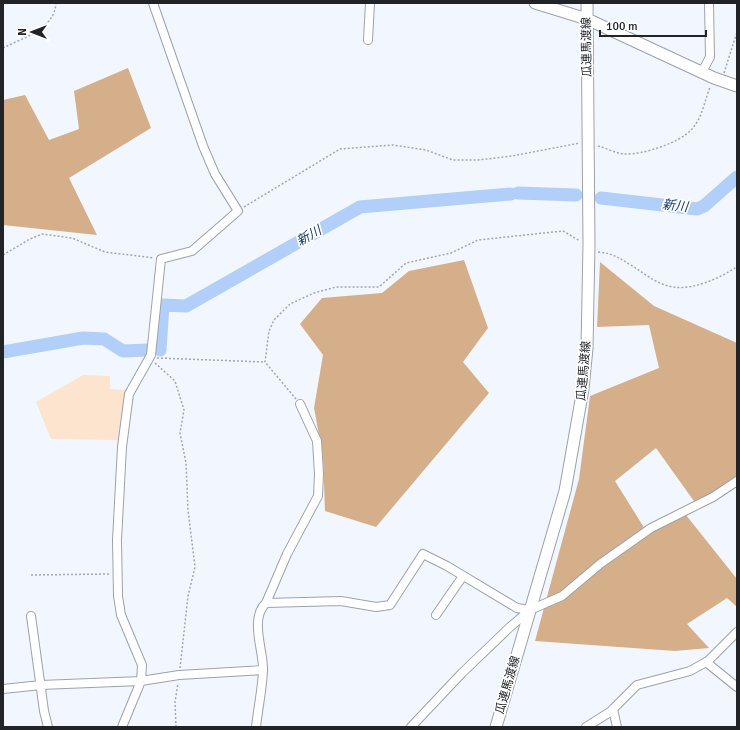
<svg xmlns="http://www.w3.org/2000/svg" width="740" height="730" font-family="Signika,'Noto Sans JP',sans-serif">
<style>
.green{fill:#fce4ce}
.forest{fill:#d5ae8a}
.lines{fill:none;stroke-linecap:round;stroke-linejoin:round}
.river{stroke:#b1cff8;stroke-width:13}
.minor-casing{stroke:#9ca2ab;stroke-width:10}
.major-casing{stroke:#9ca2ab;stroke-width:13}
.path{stroke:#a3a6ad;stroke-width:1.5;stroke-dasharray:2 2;stroke-linecap:butt}
.minor{stroke:#fff;stroke-width:8}
.major{stroke:#fff;stroke-width:11}
.labels{text-anchor:middle;dominant-baseline:central;stroke-width:3.5;stroke-linejoin:round;paint-order:stroke}
.street-label{font-size:12px;fill:#212327;stroke:#fff}
.water-label{font-size:13px;font-style:italic;fill:#153b6c;stroke:#fff}
</style>
<rect width="100%" height="100%" fill="#f2f7ff"/>
<!-- green -->
<path class="green" d="M83 375 110 376V389L126 390 119 440 51 439 36 402Z"/>
<!-- forest -->
<path class="forest" d="M128 68 151 128 69 178 97 235 3 225V100L25 95 49 140 79 129 74 91Z
M464 260 488 328 463 362 489 393 376 527 325 511 323 456 314 408 323 355 300 324 322 298 382 293 409 271Z
M600 262 654 306 737 343V476L696 504 656 448 615 481 648 534 686 515 737 579V607L727 598 687 624 709 648 675 651 535 641 579 479 590 396 659 368 649 325 597 327Z"/>
<g class="lines">
<!-- river -->
<path class="river" d="M518 193 576 195
M601 198 697 209 704 206 737 177
M160 350 163 305 186 306 360 207 511 194
M3 352 83 338 104 339 123 351 148 350"/>
<defs>
<path id="minor" d="M368 40 370 3
M702 72 710 57 709 3
M266 603 341 601 376 607 390 605 423 554 447 566 517 608 530 610
M436 615 463 576
M31 616 44 711 48 727
M706 662 737 687
M3 689 41 685 141 681 179 675 263 670
M613 709 617 727
M122 727 141 681 142 665 121 615 118 596 117 540 122 447 129 394 151 355 161 259 192 251 238 211 215 174 203 146 153 3
M256 727C258 709 262 690 263 671 264 651 249 619 266 603L287 554 318 496 319 474 317 441 300 404
M411 727 462 673 510 627 530 610 562 596 600 564 651 528 713 497 737 481
M586 727 610 712 637 685 690 671 708 661 737 632"/>
<path id="major" d="M535 3 587 19 714 78 737 86
M496 727 565 491 583 389 587 348 589 244 587 3"/>
</defs>
<!-- minor casing -->
<use href="#minor" class="minor-casing"/>
<!-- major casing -->
<use href="#major" class="major-casing"/>
<!-- path -->
<path class="path" d="M3 48C24 37 54 30 56 3
M724 73 737 32
M598 146C606 148 615 153 624 154 642 155 680 143 692 129 702 118 705 100 710 87
M244 207 340 149 393 145 426 150 453 160H478L512 156 580 143
M598 252C614 253 622 260 634 267 646 275 659 285 673 287 695 290 719 278 737 267
M3 255 30 239 42 234 72 238 105 252 154 258
M157 358 265 362
M155 363 175 381 184 410 180 433 186 463 188 510 195 567 188 596 180 668
M296 399 265 362 269 331 274 320 290 304 314 293 336 287H379L406 263 451 253 478 240 563 231 580 241
M31 575 110 574
M176 727 175 702 178 683"/>
<!-- minor -->
<use href="#minor" class="minor"/>
<!-- major -->
<use href="#major" class="major"/>
</g>
<g class="labels">
<!-- street labels -->
<g class="street-label">
<text transform="translate(587 47) rotate(-91)">瓜連馬渡線</text>
<text transform="translate(584 371) rotate(-85)">瓜連馬渡線</text>
<text transform="translate(508 685) rotate(-74)">瓜連馬渡線</text>
</g>
<!-- water labels -->
<g class="water-label">
<text transform="translate(675 206) rotate(6)">新川</text>
<text transform="translate(309 236) rotate(-30)">新川</text>
</g>
</g>
<!-- border -->
<rect width="740" height="730" fill="none" stroke="#212327" stroke-width="8"/>
<!-- north arrow -->
<g transform="translate(32 32) rotate(270)" stroke="#ffffff" stroke-width="3" paint-order="stroke">
<path d="M0-3L7 15L0 10L-7 15Z" fill="#212327"/>
<text y="-6" font-size="11" font-weight="bold" text-anchor="middle" fill="#212327">N</text>
</g>
<!-- scale -->
<path d="M600 30v6h106v-6" fill="none" stroke="#212327" stroke-width="2"/>
<text x="606" y="30" font-size="12" fill="#212327" stroke="#ffffff" stroke-width="3" paint-order="stroke">100 m</text>
</svg>
